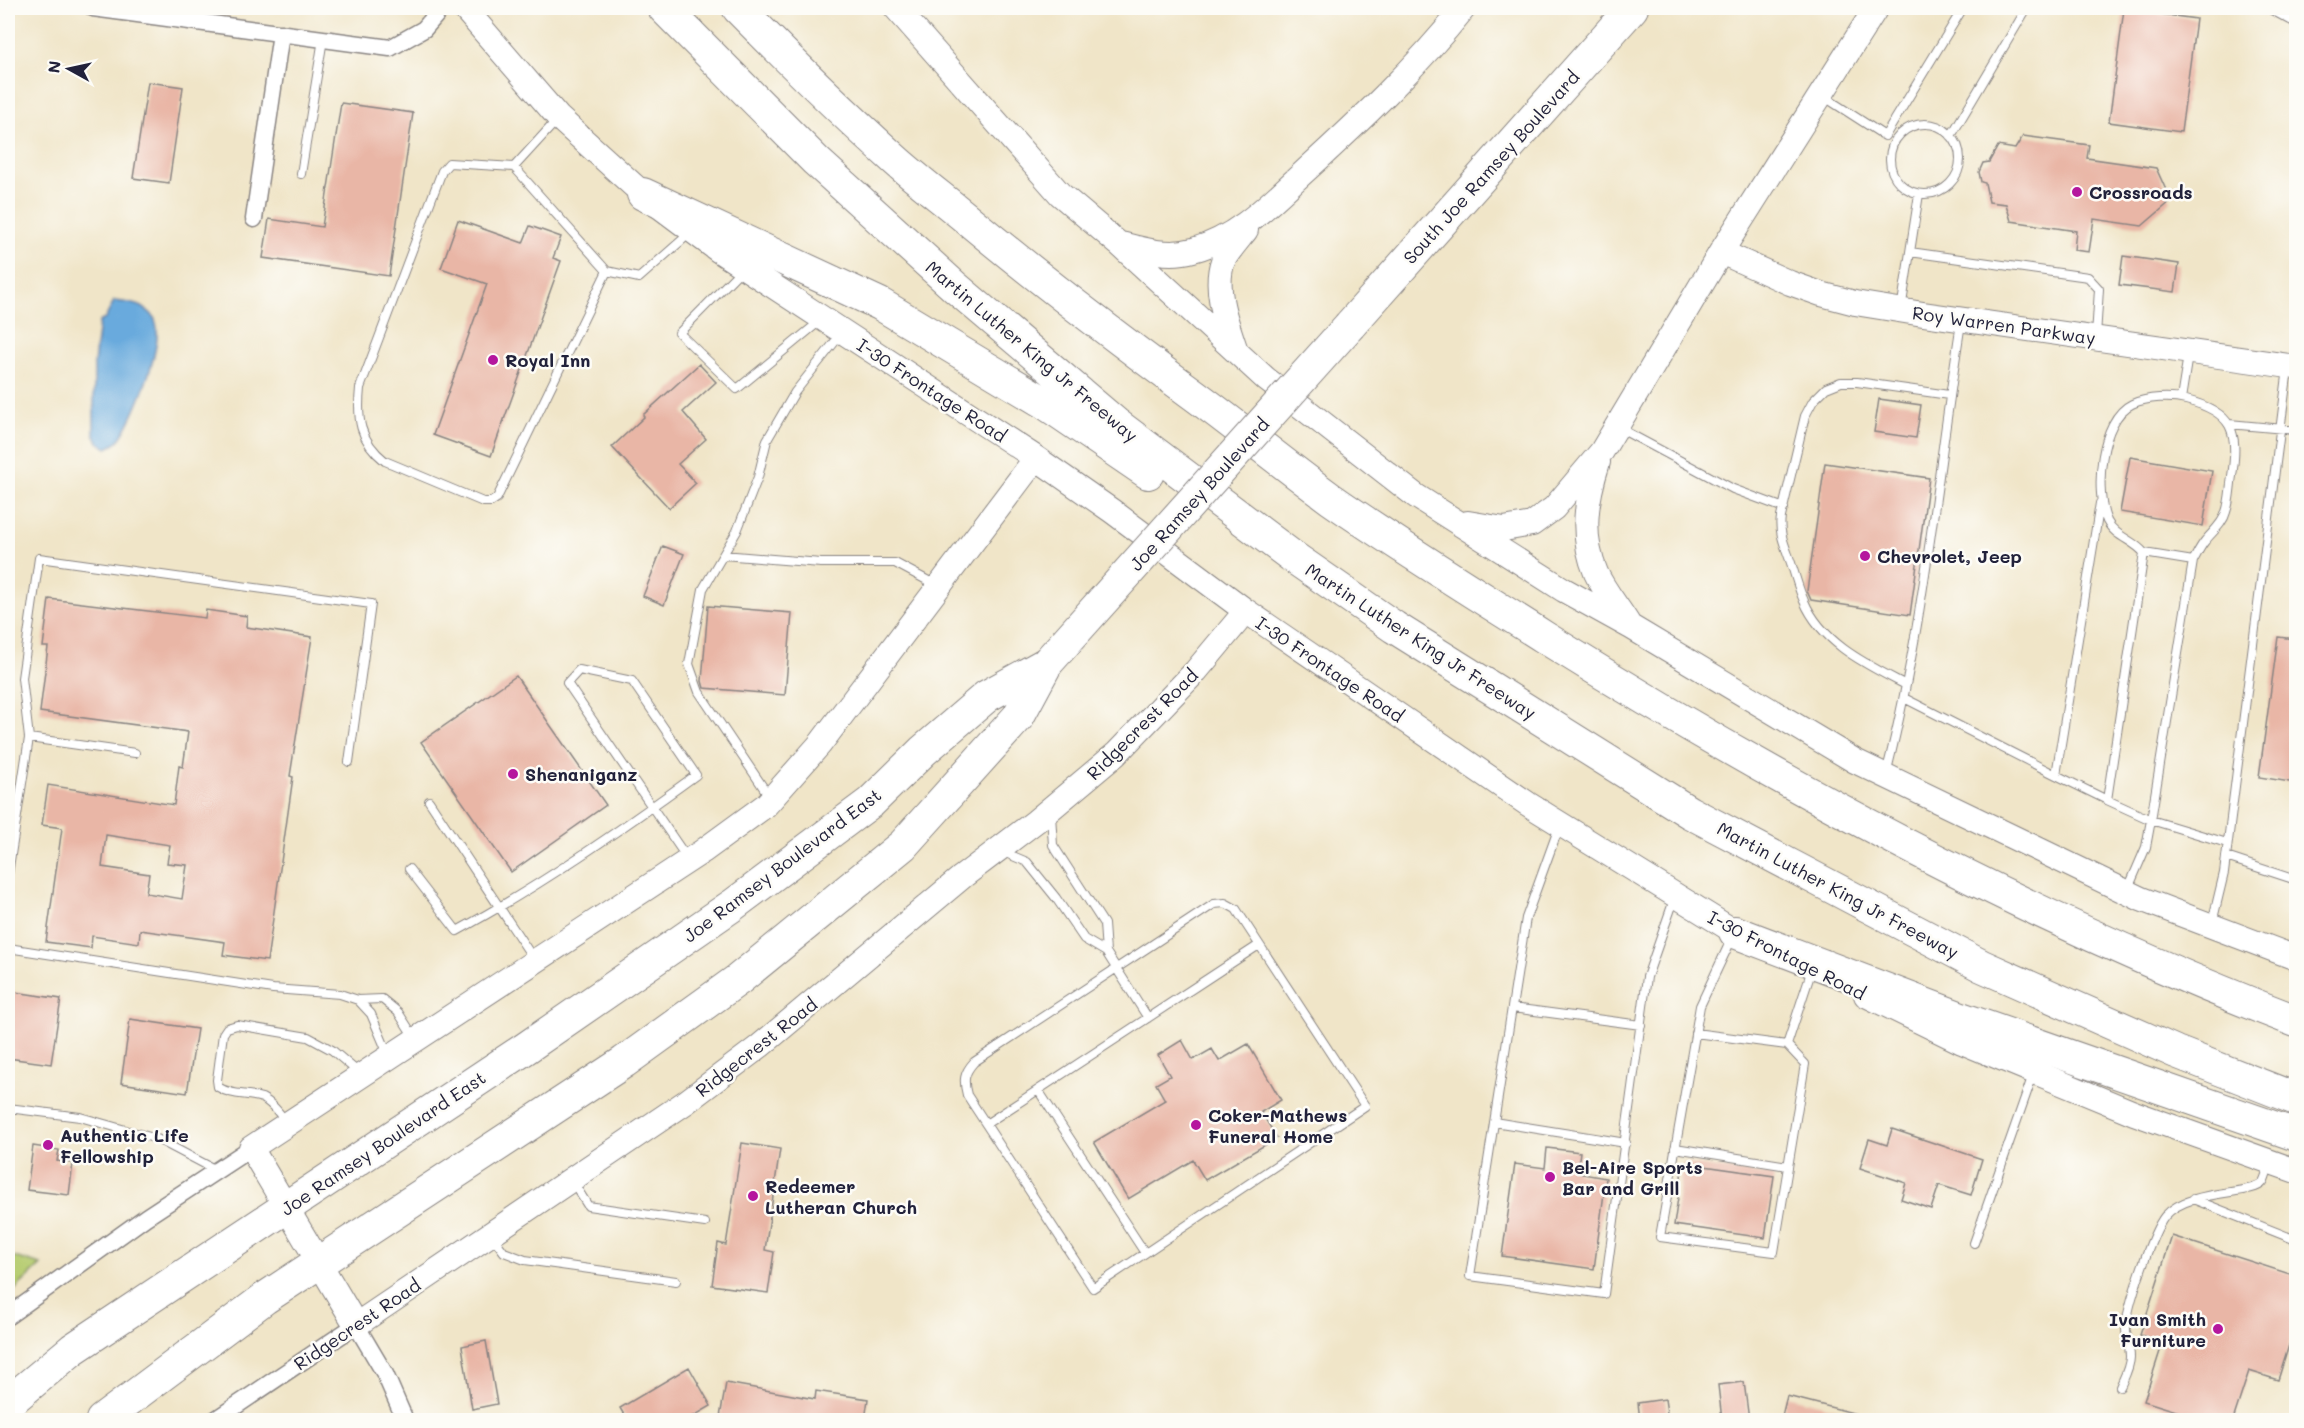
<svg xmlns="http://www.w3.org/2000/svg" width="2304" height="1428" font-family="Mali,sans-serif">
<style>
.green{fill:#b6cc70;stroke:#6c7756;stroke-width:1.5}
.water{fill:#69aadd;stroke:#46668c;stroke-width:1.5}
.building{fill:#e9b6a6;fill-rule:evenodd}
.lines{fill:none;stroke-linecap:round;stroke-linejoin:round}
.lane-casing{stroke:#898482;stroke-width:10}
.street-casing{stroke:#898482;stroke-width:19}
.secondary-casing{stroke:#898482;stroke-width:26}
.highway-casing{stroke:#898482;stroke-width:34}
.lane{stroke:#fff;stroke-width:8}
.street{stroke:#fff;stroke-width:16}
.secondary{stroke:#fff;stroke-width:24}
.highway{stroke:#fff;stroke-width:32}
.highway-bridge-casing{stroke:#898482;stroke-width:34;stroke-linecap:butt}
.highway-bridge{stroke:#fff;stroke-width:32}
.poi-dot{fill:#b5179e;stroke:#fdfcf7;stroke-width:2}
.labels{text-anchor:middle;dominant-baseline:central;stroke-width:5;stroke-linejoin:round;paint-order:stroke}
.street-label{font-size:18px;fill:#22223b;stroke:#fdfcf7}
.poi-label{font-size:18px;font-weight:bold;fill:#22223b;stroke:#fdfcf7;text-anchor:start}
</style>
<rect width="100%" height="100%" fill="#fdfcf7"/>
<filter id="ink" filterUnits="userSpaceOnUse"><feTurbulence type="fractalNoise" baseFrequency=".0167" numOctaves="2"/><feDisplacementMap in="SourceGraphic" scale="12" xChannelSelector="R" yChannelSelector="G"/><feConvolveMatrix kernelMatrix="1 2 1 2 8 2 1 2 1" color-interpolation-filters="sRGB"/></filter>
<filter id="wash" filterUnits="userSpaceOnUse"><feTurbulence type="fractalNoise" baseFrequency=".008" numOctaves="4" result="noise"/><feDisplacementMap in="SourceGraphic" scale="24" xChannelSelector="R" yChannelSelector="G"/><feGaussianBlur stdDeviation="1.35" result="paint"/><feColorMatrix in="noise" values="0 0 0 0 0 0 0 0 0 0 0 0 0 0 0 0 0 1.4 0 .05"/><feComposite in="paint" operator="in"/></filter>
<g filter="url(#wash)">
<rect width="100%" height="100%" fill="#f0e5c8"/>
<!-- green -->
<path class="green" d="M8 1255 41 1265 8 1296Z"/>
<!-- water -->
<path class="water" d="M114 301C128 302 152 305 156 323 163 348 134 419 118 441 116 444 111 446 107 448L98 442 94 434V364L99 322 105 319Z"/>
<g id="blocks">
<!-- building -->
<path class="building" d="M2124 9 2196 19 2181 132 2109 122Z
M148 82 183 87 169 183 133 178Z
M341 103 413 113 389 276 263 258 269 219 322 227Z
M2023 136 2089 145 2087 158 2156 168 2171 201 2142 226 2094 219 2089 252 2074 250 2076 231 2011 221 2006 204 1989 202 1985 183 1981 182 1979 172 1983 163 1989 162 1998 146 2015 149Z
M458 220 523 243 530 226 561 237 553 258 561 261 491 456 433 435 487 284 441 268Z
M2123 256 2179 264 2175 292 2119 285Z
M699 364 716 382 683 412 706 439 678 464 696 483 669 508 612 447 644 417 643 415Z
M1879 399 1921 405 1916 438 1874 432Z
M2130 457 2212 471 2203 526 2120 512Z
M1825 463 1929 478 1910 615 1811 600 1807 591Z
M663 546 684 554 664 605 643 596Z
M49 599 205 618 206 610 247 616 246 627 312 637 290 776 293 777 267 961 223 955 225 942 140 930 139 943 92 936 91 948 46 942 62 828 42 825 48 785 174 805 179 766 183 767 188 732 40 712 48 647H43ZM106 835 170 845 167 863 187 865 182 899 146 893 149 874 102 867Z
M708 606 792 613 785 695 704 688 702 681Z
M2278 637 2296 639V783L2259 777Z
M516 676 606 805 511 872 421 742Z
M8 991 61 999 51 1064 8 1058Z
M130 1019 197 1029 187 1093 121 1083Z
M1182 1040 1193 1060 1212 1049 1219 1061 1248 1044 1281 1100 1261 1112 1277 1138 1205 1180 1193 1160 1128 1199 1094 1142 1165 1100 1156 1084 1170 1076 1158 1055Z
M1892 1129 1982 1159 1971 1195 1939 1185 1931 1209 1901 1199 1906 1183 1860 1168 1869 1139 1887 1145Z
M742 1143 780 1149 765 1250 774 1252 768 1293 712 1285 718 1243 726 1245Z
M33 1146 59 1150 57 1161 73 1163 69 1195 27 1190Z
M1547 1148 1580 1152 1577 1173 1606 1178 1594 1269 1502 1256 1515 1164 1545 1168Z
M1683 1163 1774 1176 1765 1238 1674 1225Z
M2172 1236 2296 1276V1323L2278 1380 2249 1371 2233 1420H2205L2144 1401 2163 1342 2140 1335Z
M486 1341 497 1404 472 1409 462 1346Z
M689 1367 711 1406 687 1420H627L620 1408Z
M1744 1382 1749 1420H1722L1718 1385Z
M726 1383 815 1399 816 1391 868 1399 865 1420H739L720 1417Z
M1787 1396 1861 1415 1860 1420H1781Z
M1665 1399 1668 1420H1640L1638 1403Z"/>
</g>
</g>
<g filter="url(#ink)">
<use href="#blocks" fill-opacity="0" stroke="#898482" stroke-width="1.5"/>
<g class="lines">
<defs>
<path id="lane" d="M2268 8 2296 23
M1823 96 1885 136 1963 8
M557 120 514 167 449 163 442 171 360 388C357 419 359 440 385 461L483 502H491L497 498 607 271 639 278 690 233
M1890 159a35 35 0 1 1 70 0a35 35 0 1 1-70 0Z
M1951 136 2027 8
M514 167 607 271
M301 174 323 39
M1910 252 2088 277 2099 289 2096 336
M742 269 679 333 737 389 820 321
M1901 310 1919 194
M2181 399 2188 355
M2229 424 2296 430
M1617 427 1733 489 1784 508
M2100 503 2056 775 2107 800
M2144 553 2193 561
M723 555 821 563H895L936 585
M1906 685C1868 665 1822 644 1804 601 1799 590 1796 578 1792 566 1787 550 1778 534 1781 517L1805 416 1813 401 1826 388 1841 382H1857L1949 395
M1904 698 2056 775
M29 738 135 753
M1886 774C1924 626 1937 473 1961 323
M769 796 699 692 689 664 703 589 737 531 758 477 767 440 795 392 841 334
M429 801 535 961
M1051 815 1053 845 1104 924 1106 952
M1559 827 1526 918 1470 1276 1604 1294 1647 977 1675 897
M1001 851 1027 862 1056 898 1084 939 1106 952 1148 1018
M2226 857 2296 880
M409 869 457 931C540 886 619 831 696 775L632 681 579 670 567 683 687 858
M8 874 29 738 22 678 39 558 371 604 349 762
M2127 891 2146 847 2151 820 2193 561C2197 554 2200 547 2205 541 2212 532 2223 524 2226 512 2230 501 2230 488 2232 476 2239 431 2233 412 2186 400 2171 396 2147 397 2132 404 2100 419 2094 492 2107 521 2115 537 2134 540 2144 553L2107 800 2151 820 2227 843
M1225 903 1236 909 1365 1106 1093 1288 967 1095C963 1080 964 1073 974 1062L1214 904Z
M2212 923 2224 873 2288 368
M1732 938 1700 1006 1660 1237 1774 1252 1805 1064 1787 1045 1812 969
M8 948 273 989 340 994 358 1000 382 999 398 1012 414 1037
M358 1000 371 1014 388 1054
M1512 1008 1641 1025
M1695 1033 1787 1045
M1038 1090 1145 1253
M8 1108 80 1117 157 1139 216 1170
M1494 1122 1626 1143
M287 1123C280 1114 272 1103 262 1098 247 1093 232 1096 218 1087L217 1080 223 1034 227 1028 237 1025 308 1037 332 1050 359 1073
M986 1124 1259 945
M1675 1148 1788 1166
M573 1182 588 1206 705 1223
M2193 1199 2296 1240
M493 1237 504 1252 525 1260 676 1281
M1974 1243 2034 1072
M2120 1387C2124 1378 2130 1367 2130 1357 2130 1348 2126 1338 2126 1329 2126 1309 2152 1232 2165 1216 2189 1188 2253 1196 2263 1182 2266 1177 2267 1170 2269 1165"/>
<path id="street" d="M93 8 390 48 424 29 442 8
M254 219 281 33
M8 1316 146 1217 251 1148
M215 1420 356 1325 385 1374 405 1420"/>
<path id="secondary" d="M464 8 559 118 643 194 718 250 1036 458 1112 511 1246 611 1528 804 1735 932 1751 940
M896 8 1060 194 1119 244 1266 379 1416 496 1564 590 1631 627 1855 761 2141 899 2296 958
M1121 244C1144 250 1169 257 1193 250 1238 238 1270 203 1304 172 1361 120 1416 68 1464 8
M1721 252 1790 283 1821 294 1855 303 1923 314 2296 367
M1236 351C1227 324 1213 289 1223 261 1228 251 1239 239 1246 230
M1036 458 820 744 766 805 703 851 251 1148 356 1325 686 1102 760 1046 962 877 1036 821 1116 754 1196 671 1246 611
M1598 462C1586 500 1580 535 1596 573 1604 591 1619 608 1629 625
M1468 523 1504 529 1532 524 1554 508 1602 451 1721 252 1876 8
M1866 995 1962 1042 2134 1113 2296 1171"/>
<path id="highway" d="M664 8 816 161 955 287 1115 423 1293 557 1394 627 1689 812 1982 966 2176 1052 2296 1099
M738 8C788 59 840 110 893 158 916 179 942 198 966 218 1038 278 1113 335 1189 391 1237 426 1283 464 1331 499 1400 547 1473 592 1544 637 1782 786 2034 921 2296 1021
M643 194 880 304 1045 403 1148 473
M1350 325 1632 8
M1735 932 1961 1018 2296 1135
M8 1403 73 1349 526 1048 733 905 871 802 923 751 987 696 1047 663
M102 1420 265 1298 624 1062 739 979 903 845 1018 717 1047 663"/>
</defs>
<!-- lane casing -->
<use href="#lane" class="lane-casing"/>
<!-- street casing -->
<use href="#street" class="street-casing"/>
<!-- secondary casing -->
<use href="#secondary" class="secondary-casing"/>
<!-- highway casing -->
<use href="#highway" class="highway-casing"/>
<!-- lane -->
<use href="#lane" class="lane"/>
<!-- street -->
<use href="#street" class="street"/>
<!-- secondary -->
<use href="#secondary" class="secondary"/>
<!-- highway -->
<use href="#highway" class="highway"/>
<defs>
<path id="highway-bridge" d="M1047 663 1350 325"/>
</defs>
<!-- highway-bridge casing -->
<use href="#highway-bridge" class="highway-bridge-casing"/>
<!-- highway-bridge -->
<use href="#highway-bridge" class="highway-bridge"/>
</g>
</g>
<!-- markers -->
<g class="poi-dot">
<circle cx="2077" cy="192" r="6"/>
<circle cx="493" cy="360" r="6"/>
<circle cx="1865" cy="556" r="6"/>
<circle cx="513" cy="774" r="6"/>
<circle cx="1196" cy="1125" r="6"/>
<circle cx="48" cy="1145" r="6"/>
<circle cx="1550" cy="1177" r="6"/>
<circle cx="753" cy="1196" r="6"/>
<circle cx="2218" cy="1329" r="6"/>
</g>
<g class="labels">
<!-- street labels -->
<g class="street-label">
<text transform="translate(1491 167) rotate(-48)">South Joe Ramsey Boulevard</text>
<text transform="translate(2004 325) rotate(8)">Roy Warren Parkway</text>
<text transform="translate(1032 351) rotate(40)">Martin Luther King Jr Freeway</text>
<text transform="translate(932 390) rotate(33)">I-30 Frontage Road</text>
<text transform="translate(1199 494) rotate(-48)">Joe Ramsey Boulevard</text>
<text transform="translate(1421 641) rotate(33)">Martin Luther King Jr Freeway</text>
<text transform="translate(1330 669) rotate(34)">I-30 Frontage Road</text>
<text transform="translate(1142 724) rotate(-45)">Ridgecrest Road</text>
<text transform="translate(782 865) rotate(-37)">Joe Ramsey Boulevard East</text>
<text transform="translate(1838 890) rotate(28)">Martin Luther King Jr Freeway</text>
<text transform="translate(1787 955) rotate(27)">I-30 Frontage Road</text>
<text transform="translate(756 1047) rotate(-38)">Ridgecrest Road</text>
<text transform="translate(383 1143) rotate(-34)">Joe Ramsey Boulevard East</text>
<text transform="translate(357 1324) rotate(-34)">Ridgecrest Road</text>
</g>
<!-- poi labels -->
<g class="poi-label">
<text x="2089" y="192">Crossroads</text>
<text x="505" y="360">Royal Inn</text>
<text x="1877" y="556">Chevrolet, Jeep</text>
<text x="525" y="774">Shenaniganz</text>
<text x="1208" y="1115">Coker-Mathews<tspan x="1208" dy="21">Funeral Home</tspan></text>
<text x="60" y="1135">Authentic Life<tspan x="60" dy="21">Fellowship</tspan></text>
<text x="1562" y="1167">Bel-Aire Sports<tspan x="1562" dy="21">Bar and Grill</tspan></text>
<text x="765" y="1186">Redeemer<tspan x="765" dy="21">Lutheran Church</tspan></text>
<text x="2206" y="1319" text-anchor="end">Ivan Smith<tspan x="2206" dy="21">Furniture</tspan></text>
</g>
</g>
<!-- margin -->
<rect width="2304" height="1428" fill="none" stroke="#fdfcf7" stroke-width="30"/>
<!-- north arrow -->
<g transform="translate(69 69) rotate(278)" stroke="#fdfcf7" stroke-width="4.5" paint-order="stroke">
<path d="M0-4.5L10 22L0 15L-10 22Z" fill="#22223b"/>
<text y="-9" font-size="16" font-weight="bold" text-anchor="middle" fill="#22223b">N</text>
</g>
</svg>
